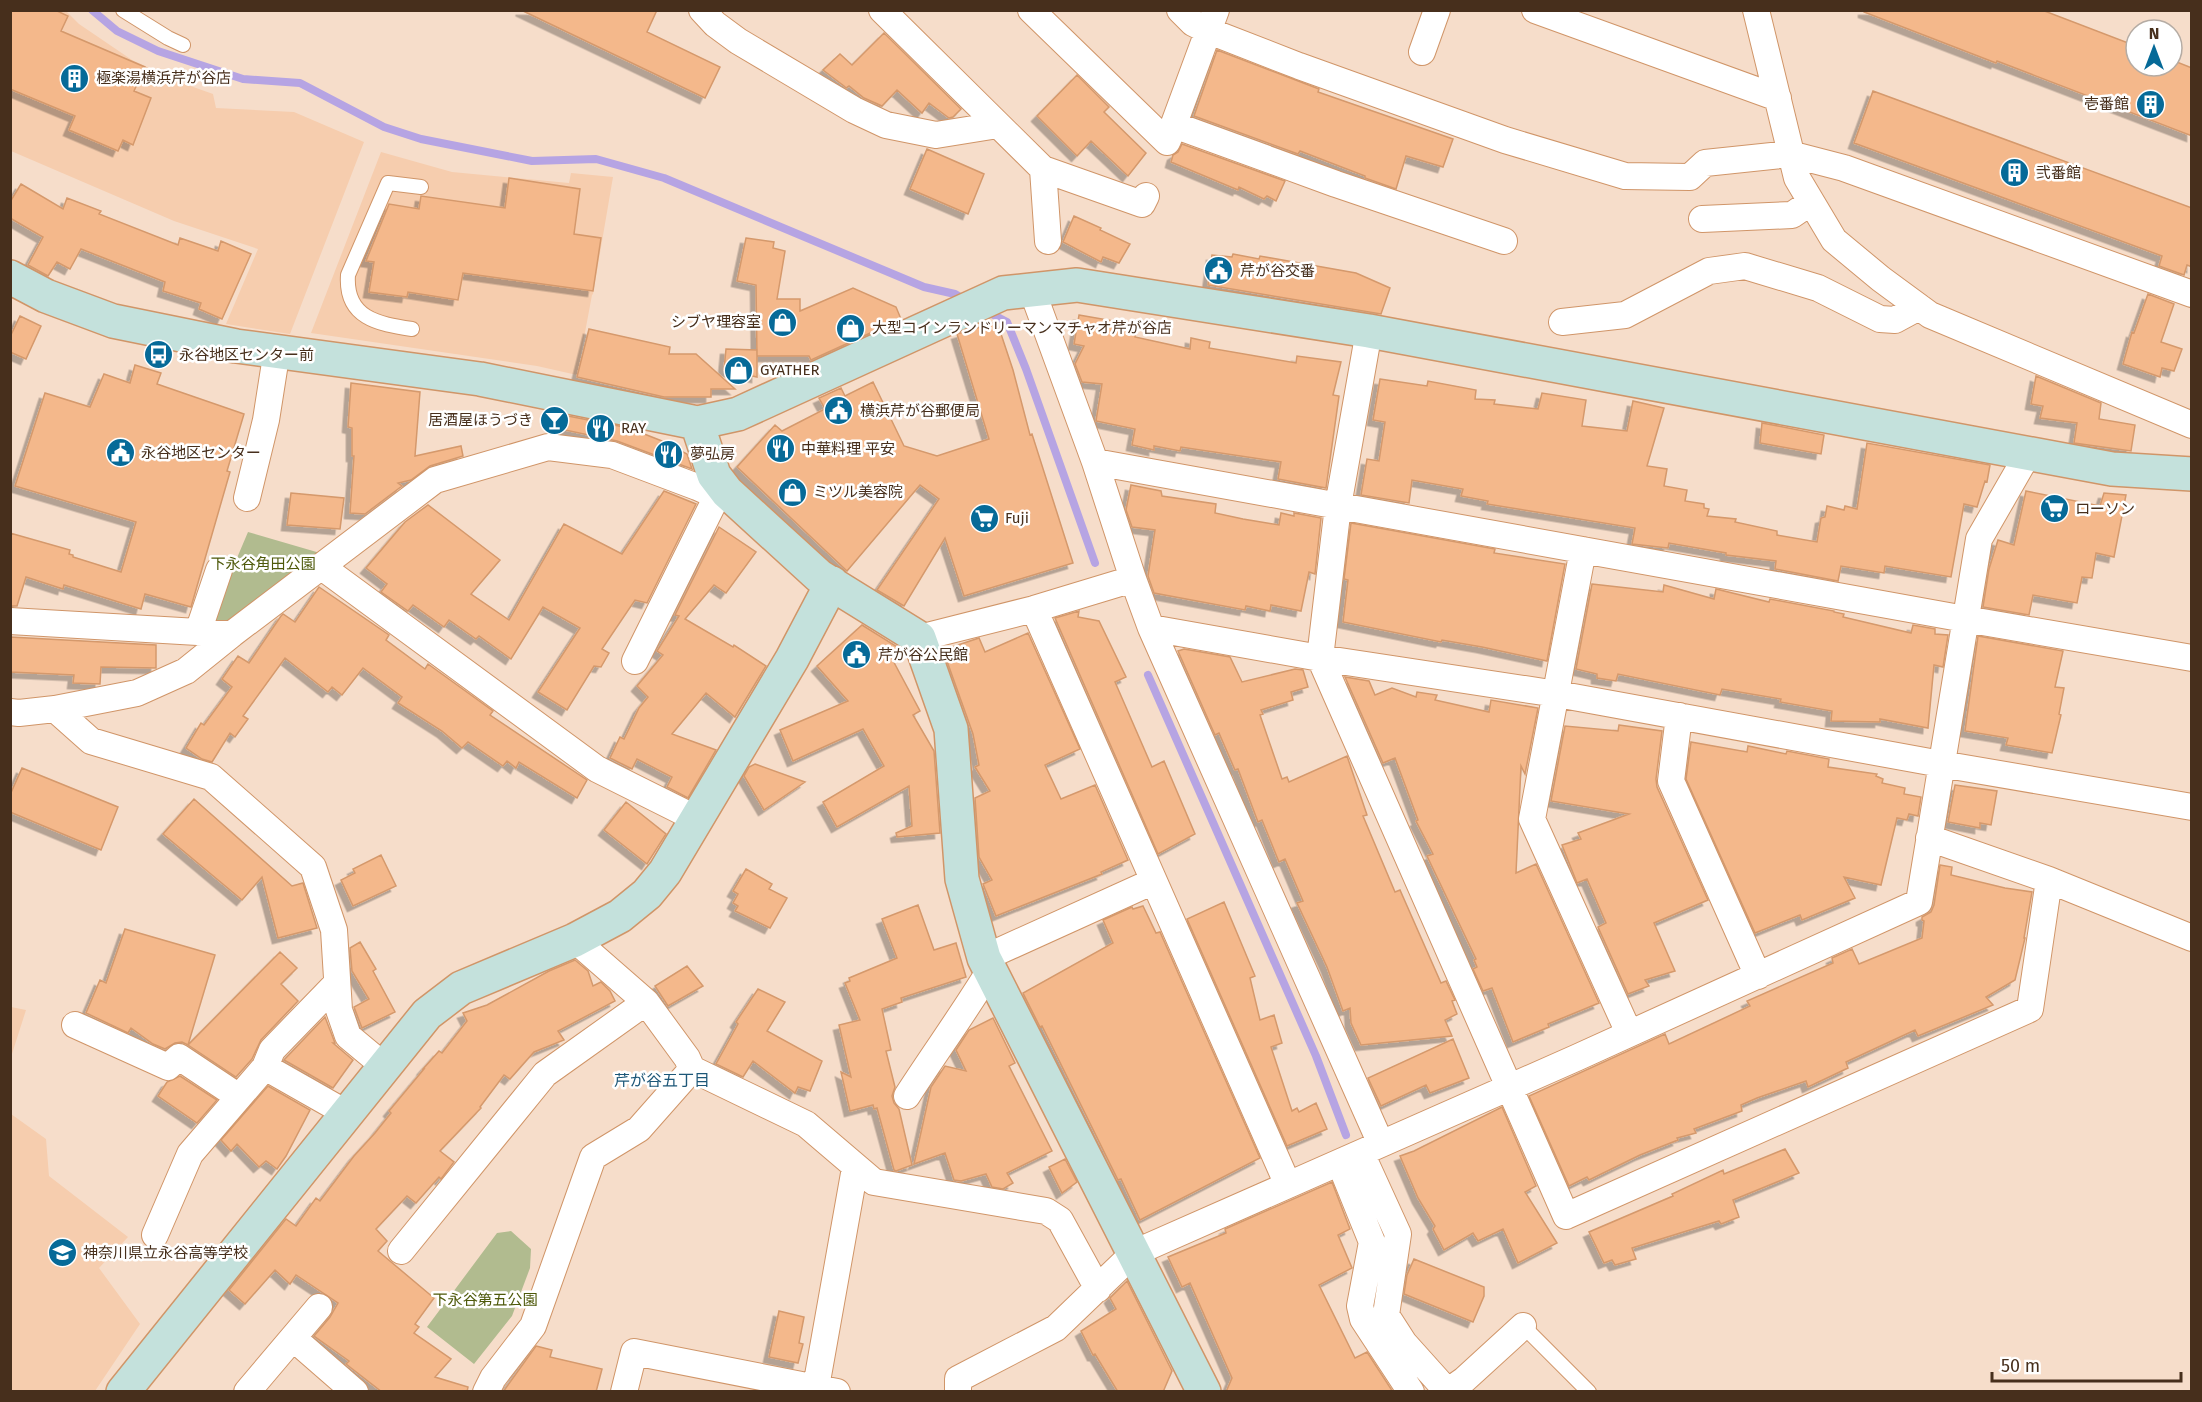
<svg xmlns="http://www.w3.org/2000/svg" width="2202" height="1402" font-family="'Fira Sans','Noto Sans JP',sans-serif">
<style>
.built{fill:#f6cdae}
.green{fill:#b1bb8f}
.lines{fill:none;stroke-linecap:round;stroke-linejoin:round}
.stream{stroke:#b6a4e3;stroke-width:8}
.building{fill:#f4b88b;stroke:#d5996c;stroke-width:1.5;filter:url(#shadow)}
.lane-casing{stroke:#d09568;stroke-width:16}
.street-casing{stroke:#d09568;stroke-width:28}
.secondary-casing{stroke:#d09568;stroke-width:36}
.lane{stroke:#fff;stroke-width:14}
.street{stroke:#fff;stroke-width:26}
.secondary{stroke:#c4e1dc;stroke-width:33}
.labels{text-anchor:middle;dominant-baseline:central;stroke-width:5;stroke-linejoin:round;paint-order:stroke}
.poi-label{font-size:15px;fill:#472f1c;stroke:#fff;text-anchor:start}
.park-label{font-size:15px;fill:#4e590a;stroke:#fff}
.neighbourhood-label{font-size:16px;fill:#1d5778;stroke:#fff}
</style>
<defs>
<filter id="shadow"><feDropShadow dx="-5.5" dy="5.5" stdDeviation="0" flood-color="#0004"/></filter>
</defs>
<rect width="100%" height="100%" fill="#f6ddca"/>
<!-- built -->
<path class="built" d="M11 10 66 11 79 24 132 60 182 83 213 94 216 108 294 112 364 142 290 334 226 324 258 249 174 221 11 151Z
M381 152 452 172 569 183 571 173 613 177 593 294 592 295 577 375 537 366 311 333Z
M11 1007 26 1010 11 1057 10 1007Z
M11 1114 46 1139 49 1176 128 1237 99 1268 140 1324 95 1391H11Z"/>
<!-- green -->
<path class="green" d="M248 532 320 553 229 626 209 624Z
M511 1231 531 1249 530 1268 512 1316 474 1364 427 1327 497 1233Z"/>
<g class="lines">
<!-- stream -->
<path class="stream" d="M92 10 117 31 158 51 243 79 300 83 384 127 421 139 532 161 596 159 664 178 924 287 955 294 965 300
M986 311 1007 322 1026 369 1095 563
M1148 675 1316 1056 1346 1135"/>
</g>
<!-- building -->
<path class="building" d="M10 10H55L68 16 61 31 145 67 134 91 151 98 133 145 123 140 118 151 69 130 75 116 10 89Z
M521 10H657L647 32 720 67 705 98Z
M1864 10H2042L2136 46V66H2172V60L2192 68V136L1997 61 1996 63 1864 12Z
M884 33 961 109 953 117 949 118 929 103 922 113 897 90 882 106 864 98 849 86 846 88 844 86 823 70 840 54 852 65Z
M1217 50 1319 89 1318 92 1453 139 1443 167 1406 156 1396 189 1365 178V176L1300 151 1298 154 1194 116Z
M1077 75 1109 107 1104 112 1146 153 1128 176 1091 141 1077 156 1037 116Z
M1873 91 2192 208V267L2187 265 2184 275 2159 266 2162 256 1854 143Z
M1182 144 1285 181 1276 201 1267 196 1264 199 1239 187 1238 190 1171 162 1173 155 1178 152Z
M927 149 984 174 968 214 910 189Z
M509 178 580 189 574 234 601 238 593 291 463 273 458 300 408 292 407 297 369 292 374 262 366 261 389 204 419 209 421 196 505 208Z
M21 184 63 209 67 198 101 211 99 214 178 245 180 238 218 251 221 241 251 254 222 319 199 309 201 303 163 291 165 282 81 249 70 269 57 262 48 276 28 265 43 237 10 218V202Z
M1074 216 1101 228 1100 230 1130 244 1119 263 1103 257 1101 262 1063 242Z
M746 238 774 242 773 248 785 251 777 299H800V311L853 288 896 307 901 319 811 360 809 356H757L756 285 737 281Z
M1233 254 1259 259 1260 256 1356 273 1390 288 1381 314 1208 285 1212 255 1232 257Z
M2148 294 2174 304 2161 342 2182 349 2174 371 2162 368 2160 377 2123 364 2132 332 2134 333Z
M1079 315 1137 325 1135 337 1190 349 1191 338 1210 342 1209 348 1296 363 1297 356 1341 362 1333 395 1339 396 1326 488 1278 479 1281 462 1181 447 1180 451 1154 446V450L1132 445 1135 429 1096 421 1102 384 1082 382 1075 364 1084 346 1074 344Z
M20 316 41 326 26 359 10 352V337Z
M997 322 1013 370 1030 435 1032 434 1073 563 964 596 945 538 904 606 877 590 939 499 920 485 847 571 737 467 775 425 782 431 825 409 819 398 841 388 845 396 873 382 904 446 937 456 989 439 957 334Z
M589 329 670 347 669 354H696L735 389H711V397H664L577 377Z
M726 349 757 350V377L724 370Z
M135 365 161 373 157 384 244 414 227 471 230 472 191 607 145 594 141 609 64 585 63 589 26 577 17 606H10V533L70 550 69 554 73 555V557L121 572 136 522 15 486 45 393 90 407 104 374 130 383Z
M2036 376 2101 403 2099 419 2135 425 2131 451 2074 443 2077 423 2040 418 2043 406 2031 404Z
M1380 379 1427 386 1428 381 1476 390 1475 399 1495 400 1494 404 1538 409 1542 393 1586 400 1582 426 1627 431 1633 401 1664 408 1647 466 1667 469 1664 486 1687 490 1685 501 1704 504V508L1709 509 1707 516 1736 519 1735 522 1777 531V535L1817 542 1821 518 1825 517 1827 506 1844 510 1845 506 1857 509 1867 443 1990 465 1987 482 1985 481 1977 507 1964 504 1951 577 1885 566 1884 573 1841 566 1838 581 1775 569 1776 561 1726 555V553L1669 543 1668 548 1632 544 1635 528 1487 504 1488 501 1461 496 1463 489 1412 480 1409 503 1361 495 1367 459 1379 461 1385 422 1373 420Z
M351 383 420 392 415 456 461 446 463 456 430 466 411 480 398 483 402 486 365 514 350 513 354 456H352V428L348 427Z
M568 416 629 428 662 441 687 454 692 469 617 441 565 430Z
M1762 423 1824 435 1821 454 1760 443Z
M1131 485 1161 491 1162 496 1216 504 1215 513 1243 519 1279 525 1281 513 1294 516V513L1321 518 1315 574 1309 572 1301 611 1271 605 1270 611 1246 606 1245 610 1154 593 1148 576 1155 530 1132 527 1126 510Z
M664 491 696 504 647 603 635 600 602 649 609 653 601 667 594 666 567 710 538 692 580 628 543 607 511 659 479 636 476 639 449 620 444 627 413 605 408 611 381 592 387 584 366 568 405 522 428 505 500 560 471 594 509 620 564 524 622 554Z
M2026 491 2100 506 2104 493 2126 495 2114 557 2096 553 2092 578 2082 577 2077 603 2033 595 2029 615 1983 607 1989 569 1998 540 2014 545Z
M291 493 344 498 340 529 287 525Z
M1351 523 1495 549 1494 553 1565 564 1547 661 1482 647 1442 640 1441 642 1343 622 1348 580 1344 579Z
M719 527 756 552 726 593 714 585 685 619 733 647 734 645 766 666 735 717 706 693 672 734 716 750 688 798 667 787 672 777 637 759 632 769 610 758 620 737 624 739 639 708 648 697 637 686 663 655 657 651 679 616 675 615Z
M1592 584 1663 592 1664 585 1714 599 1716 589 1769 602 1770 599 1834 611V612L1844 614 1843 617 1911 633 1913 625 1935 629V634L1948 635 1943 667 1934 665 1928 728 1880 719V722L1831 721 1832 711 1780 702 1781 699 1722 689 1720 695 1618 674 1616 681 1597 678V674L1576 669Z
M319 587 389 635 386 640 425 669 428 664 493 711 490 715 587 780 577 798 519 762 516 768 507 761 503 766 468 742 462 748 442 731 398 703 402 697 363 668 342 695 332 687 328 692 285 658 243 716 248 719 235 737 230 733 212 762 202 759 186 748 201 723 204 725 232 687 222 679 238 656 249 663 281 616 283 614 295 622Z
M1079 611 1078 617 1099 621 1126 677 1115 682 1152 767 1164 761 1195 834 1158 854 1055 618Z
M862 625 899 648 890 655 920 711 913 715 934 751 940 833 897 837 896 833 912 826 909 786 837 827 823 802 884 766 863 729 793 761 780 730 848 701 817 666Z
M1028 633 1080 749 1045 765 1061 799 1095 785 1128 860 1101 872 1102 874 996 916 983 884 992 880 979 857 975 798 990 791 975 767 979 765 973 734 943 650 979 638 985 652Z
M1978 636 2063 651 2055 687 2064 688 2059 714 2061 715 2052 753 2006 745 2008 738 1965 731Z
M10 637 156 645V668L101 667 100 684 73 683 74 675 10 672Z
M1184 649 1230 657 1242 682 1295 669 1303 670 1308 687 1291 692 1293 700 1261 710 1263 714 1260 715 1282 779 1287 777 1289 782 1347 756 1367 815 1363 816 1395 892 1400 890 1441 983 1446 981 1455 1000 1452 1001 1457 1014 1445 1020 1452 1036 1361 1045 1351 1023 1350 1008 1343 1011 1327 967 1297 903 1303 901 1285 859 1279 862 1262 820 1258 822 1238 769 1235 770 1219 733 1215 735 1178 651Z
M1345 677 1369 681 1375 695 1392 688 1416 697 1417 692 1437 695 1435 700 1489 712 1491 700 1538 708 1525 774 1521 766 1516 873 1536 864 1599 1003 1548 1024 1549 1027 1513 1042 1492 988 1483 991 1473 969 1477 967 1474 960 1476 959 1427 856 1433 854 1416 821 1418 820 1395 758 1383 763Z
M1619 725 1662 731 1656 779 1657 787 1708 900 1654 923 1675 971 1645 980 1649 986 1628 994 1598 927 1606 923 1587 879 1577 883 1562 845 1581 839 1578 833 1629 814 1551 801 1565 726 1618 731Z
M1691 742 1747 752 1748 746 1786 754 1787 751 1829 759 1828 767 1877 774 1876 776 1883 779 1882 783 1905 788 1904 794 1921 797 1918 816 1909 814 1907 820 1897 818 1881 885 1844 877 1855 898 1802 920 1800 915 1755 933 1686 779Z
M755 764 805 782 764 810 744 776 749 767Z
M22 768 118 807 101 850 10 812V795Z
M1955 785 1997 791 1991 825 1980 823V828L1948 822Z
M194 799 292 886 303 883 317 928 278 938 262 877 242 900 163 834Z
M626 802 666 834 647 864 604 830Z
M381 855 396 886 353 906 341 880 355 873 353 869Z
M1940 865 1952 867 1951 875 2005 888 2032 892 2024 938H2025L2015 980 1986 997 1993 1005 1918 1036 1915 1030 1846 1062 1848 1068 1808 1087 1806 1081 1757 1098 1741 1105 1742 1111 1694 1129 1696 1133 1677 1138 1678 1140 1640 1155 1589 1180 1587 1177 1569 1186 1529 1096 1665 1034 1669 1044 1750 1006 1747 1001 1833 963 1832 958 1852 949 1859 964 1922 938 1924 921 1922 920V917L1931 912 1934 905Z
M746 869 772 884 769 889 787 898 770 928 735 911 738 906 733 903 738 894 733 891Z
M1224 902 1255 976 1250 978 1260 1020 1274 1015 1282 1043 1271 1047 1292 1111 1297 1108 1299 1112 1316 1103 1327 1129 1287 1146 1187 919Z
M918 905 934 950 956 943 966 977 901 998 902 1002 882 1009 891 1050 886 1051 895 1087 892 1096 894 1103 899 1109 912 1165 896 1171 894 1170 877 1108 874 1109 873 1105 850 1111 841 1072 851 1077 839 1025 860 1020 845 983 850 981 849 978 897 958 882 919Z
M1143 906 1156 933 1160 932 1260 1158 1140 1220 1121 1179 1118 1180 1042 1026 1040 1027 1023 993 1113 943 1103 920 1132 907 1133 909Z
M125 929 215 955 188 1045 182 1042 175 1043 165 1049 153 1044 131 1028 128 1033 86 1013 100 980 106 983Z
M360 942 376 969 373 971 395 1012 362 1028 354 1007 369 999 352 971 350 948Z
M280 952 297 968 281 984 298 1001 261 1040 252 1059 236 1077 188 1045Z
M575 960 588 971 593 986 601 982 610 991 615 1001 558 1031 564 1040 534 1052 510 1079 504 1075 480 1107 481 1108 440 1151 454 1162 441 1179 439 1177 416 1203 407 1196 376 1229 387 1241 378 1251 434 1298 415 1324 419 1327 414 1333 451 1359 435 1377 468 1387 467 1392H382L346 1364 349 1361 314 1336 330 1317 338 1303 296 1275 290 1284 275 1270 245 1304 229 1290 286 1219 296 1226 316 1198 320 1201 354 1156 375 1133 391 1113 389 1111 424 1069H423L439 1051 442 1053 467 1021 463 1013 487 1005 549 971Z
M687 966 703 986 668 1006 655 986Z
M758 989 785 1002 767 1031 822 1061 810 1091 798 1087 795 1093 753 1061 743 1077 716 1064 738 1024 736 1022Z
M325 1017 335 1043H333L353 1060 333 1088 284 1060Z
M993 1018 1015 1063 1009 1066 1052 1151 1007 1173 1013 1183 1003 1189 992 1187 986 1174 961 1181 954 1180 945 1153 914 1164 931 1087 945 1066 966 1071 956 1050 969 1030Z
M1453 1039 1469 1078 1430 1093 1426 1085 1381 1106 1368 1078Z
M180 1076 217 1100 197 1123 158 1096 167 1082Z
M268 1086 310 1110 286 1156 277 1169 266 1161 259 1167 237 1144 231 1151 221 1140Z
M1502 1107 1536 1186 1525 1192 1557 1243 1518 1263 1503 1229 1478 1241 1473 1233 1444 1250 1433 1229 1435 1226 1418 1198 1400 1156 1414 1151Z
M1785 1149 1799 1173 1733 1200 1739 1217 1721 1224 1719 1221 1632 1248 1636 1259 1615 1265 1612 1260 1604 1263 1589 1232 1673 1196 1672 1194 1723 1170 1724 1174Z
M1065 1159 1077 1182 1062 1193 1049 1167Z
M1332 1182 1350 1229 1338 1235 1352 1268 1319 1285 1355 1358 1367 1352 1393 1392H1226L1232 1378 1190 1283 1182 1287 1168 1257 1226 1233 1225 1229Z
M1414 1259 1484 1287V1296L1473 1322 1404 1294 1407 1275Z
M1127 1281 1172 1371 1163 1392H1118L1095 1354 1093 1355 1081 1331 1116 1309 1110 1298Z
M779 1311 804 1317 799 1343 803 1344 798 1363 769 1357Z
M536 1346 552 1350 550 1357 602 1369 596 1392H503Z"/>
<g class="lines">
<defs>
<path id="lane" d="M123 10 168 38 183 45
M412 329C378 324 345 318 348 275L388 183 421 187
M1523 1326 1589 1392"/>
<path id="street" d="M702 10 715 24 738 41 854 110 886 125 936 135 998 125
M882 10 1043 169 1048 241
M1031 10 1167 142
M1180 10 1193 23 1209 31 1299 66 1505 140 1625 176 1690 177 1705 163 1790 154 1844 168 2192 294
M1535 10 1778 98
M1756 10 1797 178 1834 240 1881 279 1930 315 2192 425
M1422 52 1437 10
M1174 125 1336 184 1504 241
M1168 140 1216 10
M1043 169 1142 204 1146 196
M1702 219 1792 215 1811 202
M1032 290 1095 462 1133 579 1151 628 1320 658 1557 694 1941 764 2192 807
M1562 322 1625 315 1709 271 1745 266 1818 288 1880 319 1895 320 1919 307
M1369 331 1338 506 1320 658 1566 1216 2030 1009 2049 880
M1095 462 1965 619 2192 658
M247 498 266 420 277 350
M1583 550 1532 819 1629 1033
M322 567 597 769 697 819
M1034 609 1288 1185
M10 621 232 634
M1151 628 1381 1144
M198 632 219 570
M919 638 1034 609 1133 579
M635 661 717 496
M55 709 91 741 211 777 313 867 334 930 339 1010 348 1036 384 1066
M10 712 19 713 55 709 137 693 186 671 232 634 435 480 548 447 612 455 697 487 717 496 727 492
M1679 716 1671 781 1758 976
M1929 838 2049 880 2192 938
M984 958 1154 881
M75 1025 168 1067 179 1057 239 1097
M265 1067 272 1050 337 983
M692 1069 806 1124 874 1182 1046 1211 1060 1220 1098 1289
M907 1096C934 1054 964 1013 990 970
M1361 1153 1398 1234 1386 1315 1404 1343 1448 1392
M1340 1163 1372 1242 1360 1306 1363 1319 1411 1392
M155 1235 190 1154 265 1067 346 1113
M401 1251 545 1074 646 1002
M293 1338 355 1392
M816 1387 855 1168
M247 1392 319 1307
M486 1392 493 1378 533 1326 593 1157 639 1129 692 1069 687 1058 646 1002 575 940
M624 1392 634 1352 837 1392
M958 1392V1379L1056 1328 1134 1253 1576 1058 1919 902 1979 539 2028 454
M1447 1392 1464 1380 1523 1326"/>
<path id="secondary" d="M10 277 46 296 113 321 236 346 480 379 697 423 738 414 1003 293 1077 285 1369 331 2112 469 2192 474
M697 423 714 475 727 492 819 576 919 638 951 729 962 879 984 958 1204 1392
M123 1392 427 1014 461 988 575 940 620 916 647 894 665 872 792 659 832 583"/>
</defs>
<!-- lane casing -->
<use href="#lane" class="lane-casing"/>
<!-- street casing -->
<use href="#street" class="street-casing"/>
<!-- secondary casing -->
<use href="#secondary" class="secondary-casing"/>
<!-- lane -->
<use href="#lane" class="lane"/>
<!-- street -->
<use href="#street" class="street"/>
<!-- secondary -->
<use href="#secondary" class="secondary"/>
</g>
<!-- icons -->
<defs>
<symbol id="building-disc" viewBox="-11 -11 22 22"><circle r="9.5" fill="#066a98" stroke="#fff"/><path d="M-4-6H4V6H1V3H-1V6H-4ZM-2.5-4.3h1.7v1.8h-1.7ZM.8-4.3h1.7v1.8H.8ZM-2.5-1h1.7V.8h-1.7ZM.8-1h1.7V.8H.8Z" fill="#fff"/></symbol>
<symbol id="civic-disc" viewBox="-11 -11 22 22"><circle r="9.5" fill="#066a98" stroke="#fff"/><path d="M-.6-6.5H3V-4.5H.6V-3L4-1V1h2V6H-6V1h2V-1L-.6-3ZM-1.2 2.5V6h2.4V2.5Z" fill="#fff"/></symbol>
<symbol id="shop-disc" viewBox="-11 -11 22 22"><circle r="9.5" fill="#066a98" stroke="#fff"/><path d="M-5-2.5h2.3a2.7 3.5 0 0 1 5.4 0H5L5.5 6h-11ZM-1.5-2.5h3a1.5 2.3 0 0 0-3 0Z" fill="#fff"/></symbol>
<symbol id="bus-disc" viewBox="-11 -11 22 22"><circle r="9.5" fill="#066a98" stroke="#fff"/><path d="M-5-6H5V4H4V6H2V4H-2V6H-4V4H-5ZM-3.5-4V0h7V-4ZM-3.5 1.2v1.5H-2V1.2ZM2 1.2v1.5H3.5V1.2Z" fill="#fff"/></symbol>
<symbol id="bar-disc" viewBox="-11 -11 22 22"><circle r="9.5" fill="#066a98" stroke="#fff"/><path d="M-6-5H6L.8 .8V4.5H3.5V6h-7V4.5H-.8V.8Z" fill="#fff"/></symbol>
<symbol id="restaurant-disc" viewBox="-11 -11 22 22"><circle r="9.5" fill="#066a98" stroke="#fff"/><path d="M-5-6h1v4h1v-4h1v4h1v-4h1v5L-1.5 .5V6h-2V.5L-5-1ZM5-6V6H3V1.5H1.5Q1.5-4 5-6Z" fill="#fff"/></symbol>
<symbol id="supermarket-disc" viewBox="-11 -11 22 22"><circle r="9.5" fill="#066a98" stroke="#fff"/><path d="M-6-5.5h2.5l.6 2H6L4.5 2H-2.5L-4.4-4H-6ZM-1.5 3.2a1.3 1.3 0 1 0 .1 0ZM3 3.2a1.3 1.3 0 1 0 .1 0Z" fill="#fff"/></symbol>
<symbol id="school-disc" viewBox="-11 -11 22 22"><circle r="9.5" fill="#066a98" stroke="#fff"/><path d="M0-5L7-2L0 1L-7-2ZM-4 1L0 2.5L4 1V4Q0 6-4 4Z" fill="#fff"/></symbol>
</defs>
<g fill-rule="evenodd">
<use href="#building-disc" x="58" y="62" width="33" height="33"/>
<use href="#building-disc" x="2134" y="88" width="33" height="33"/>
<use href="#building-disc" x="1998" y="156" width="33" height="33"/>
<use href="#civic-disc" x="1202" y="254" width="33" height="33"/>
<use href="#shop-disc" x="766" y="306" width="33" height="33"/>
<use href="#shop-disc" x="834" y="312" width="33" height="33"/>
<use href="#bus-disc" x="142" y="338" width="33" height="33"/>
<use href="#shop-disc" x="722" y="354" width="33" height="33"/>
<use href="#civic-disc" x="822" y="394" width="33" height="33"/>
<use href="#bar-disc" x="538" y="404" width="33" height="33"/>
<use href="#restaurant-disc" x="584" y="412" width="33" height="33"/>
<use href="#restaurant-disc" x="764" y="432" width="33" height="33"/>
<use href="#civic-disc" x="104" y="436" width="33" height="33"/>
<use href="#restaurant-disc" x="652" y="438" width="33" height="33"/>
<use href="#shop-disc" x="776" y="476" width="33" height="33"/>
<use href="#supermarket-disc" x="2038" y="492" width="33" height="33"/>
<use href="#supermarket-disc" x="968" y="502" width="33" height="33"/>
<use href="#civic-disc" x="840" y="638" width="33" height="33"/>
<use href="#school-disc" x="46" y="1236" width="33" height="33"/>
</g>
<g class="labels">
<!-- poi labels -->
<g class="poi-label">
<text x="96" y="78">極楽湯横浜芹が谷店</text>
<text x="2129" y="104" text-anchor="end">壱番館</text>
<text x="2036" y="173">弐番館</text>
<text x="1240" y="271">芹が谷交番</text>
<text x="761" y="322" text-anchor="end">シブヤ理容室</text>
<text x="872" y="328">大型コインランドリーマンマチャオ芹が谷店</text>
<text x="179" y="355">永谷地区センター前</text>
<text x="760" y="370">GYATHER</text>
<text x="860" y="411">横浜芹が谷郵便局</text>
<text x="533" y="420" text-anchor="end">居酒屋ほうづき</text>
<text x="621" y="428">RAY</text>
<text x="801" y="449">中華料理 平安</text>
<text x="141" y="453">永谷地区センター</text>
<text x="690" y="454">夢弘房</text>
<text x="813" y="492">ミツル美容院</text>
<text x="2075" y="509">ローソン</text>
<text x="1005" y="518">Fuji</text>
<text x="878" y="655">芹が谷公民館</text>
<text x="83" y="1253">神奈川県立永谷高等学校</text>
</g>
<!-- park labels -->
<g class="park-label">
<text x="263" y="564">下永谷角田公園</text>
<text x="485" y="1300">下永谷第五公園</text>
</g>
<!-- neighbourhood labels -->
<g class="neighbourhood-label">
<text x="662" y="1080">芹が谷五丁目</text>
</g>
</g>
<!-- border -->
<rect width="2202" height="1402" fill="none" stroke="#472f1c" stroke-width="24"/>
<!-- north arrow -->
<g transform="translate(2154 48)"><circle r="28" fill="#ffffff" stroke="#b5aca4" stroke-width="1.5"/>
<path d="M0-4.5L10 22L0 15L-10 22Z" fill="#066a98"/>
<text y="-9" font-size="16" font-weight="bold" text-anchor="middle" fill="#472f1c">N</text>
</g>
<!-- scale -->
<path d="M1992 1372v9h189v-9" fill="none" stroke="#472f1c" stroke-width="3"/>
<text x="2001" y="1372" font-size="18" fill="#472f1c" stroke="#ffffff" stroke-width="4.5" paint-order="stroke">50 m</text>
</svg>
